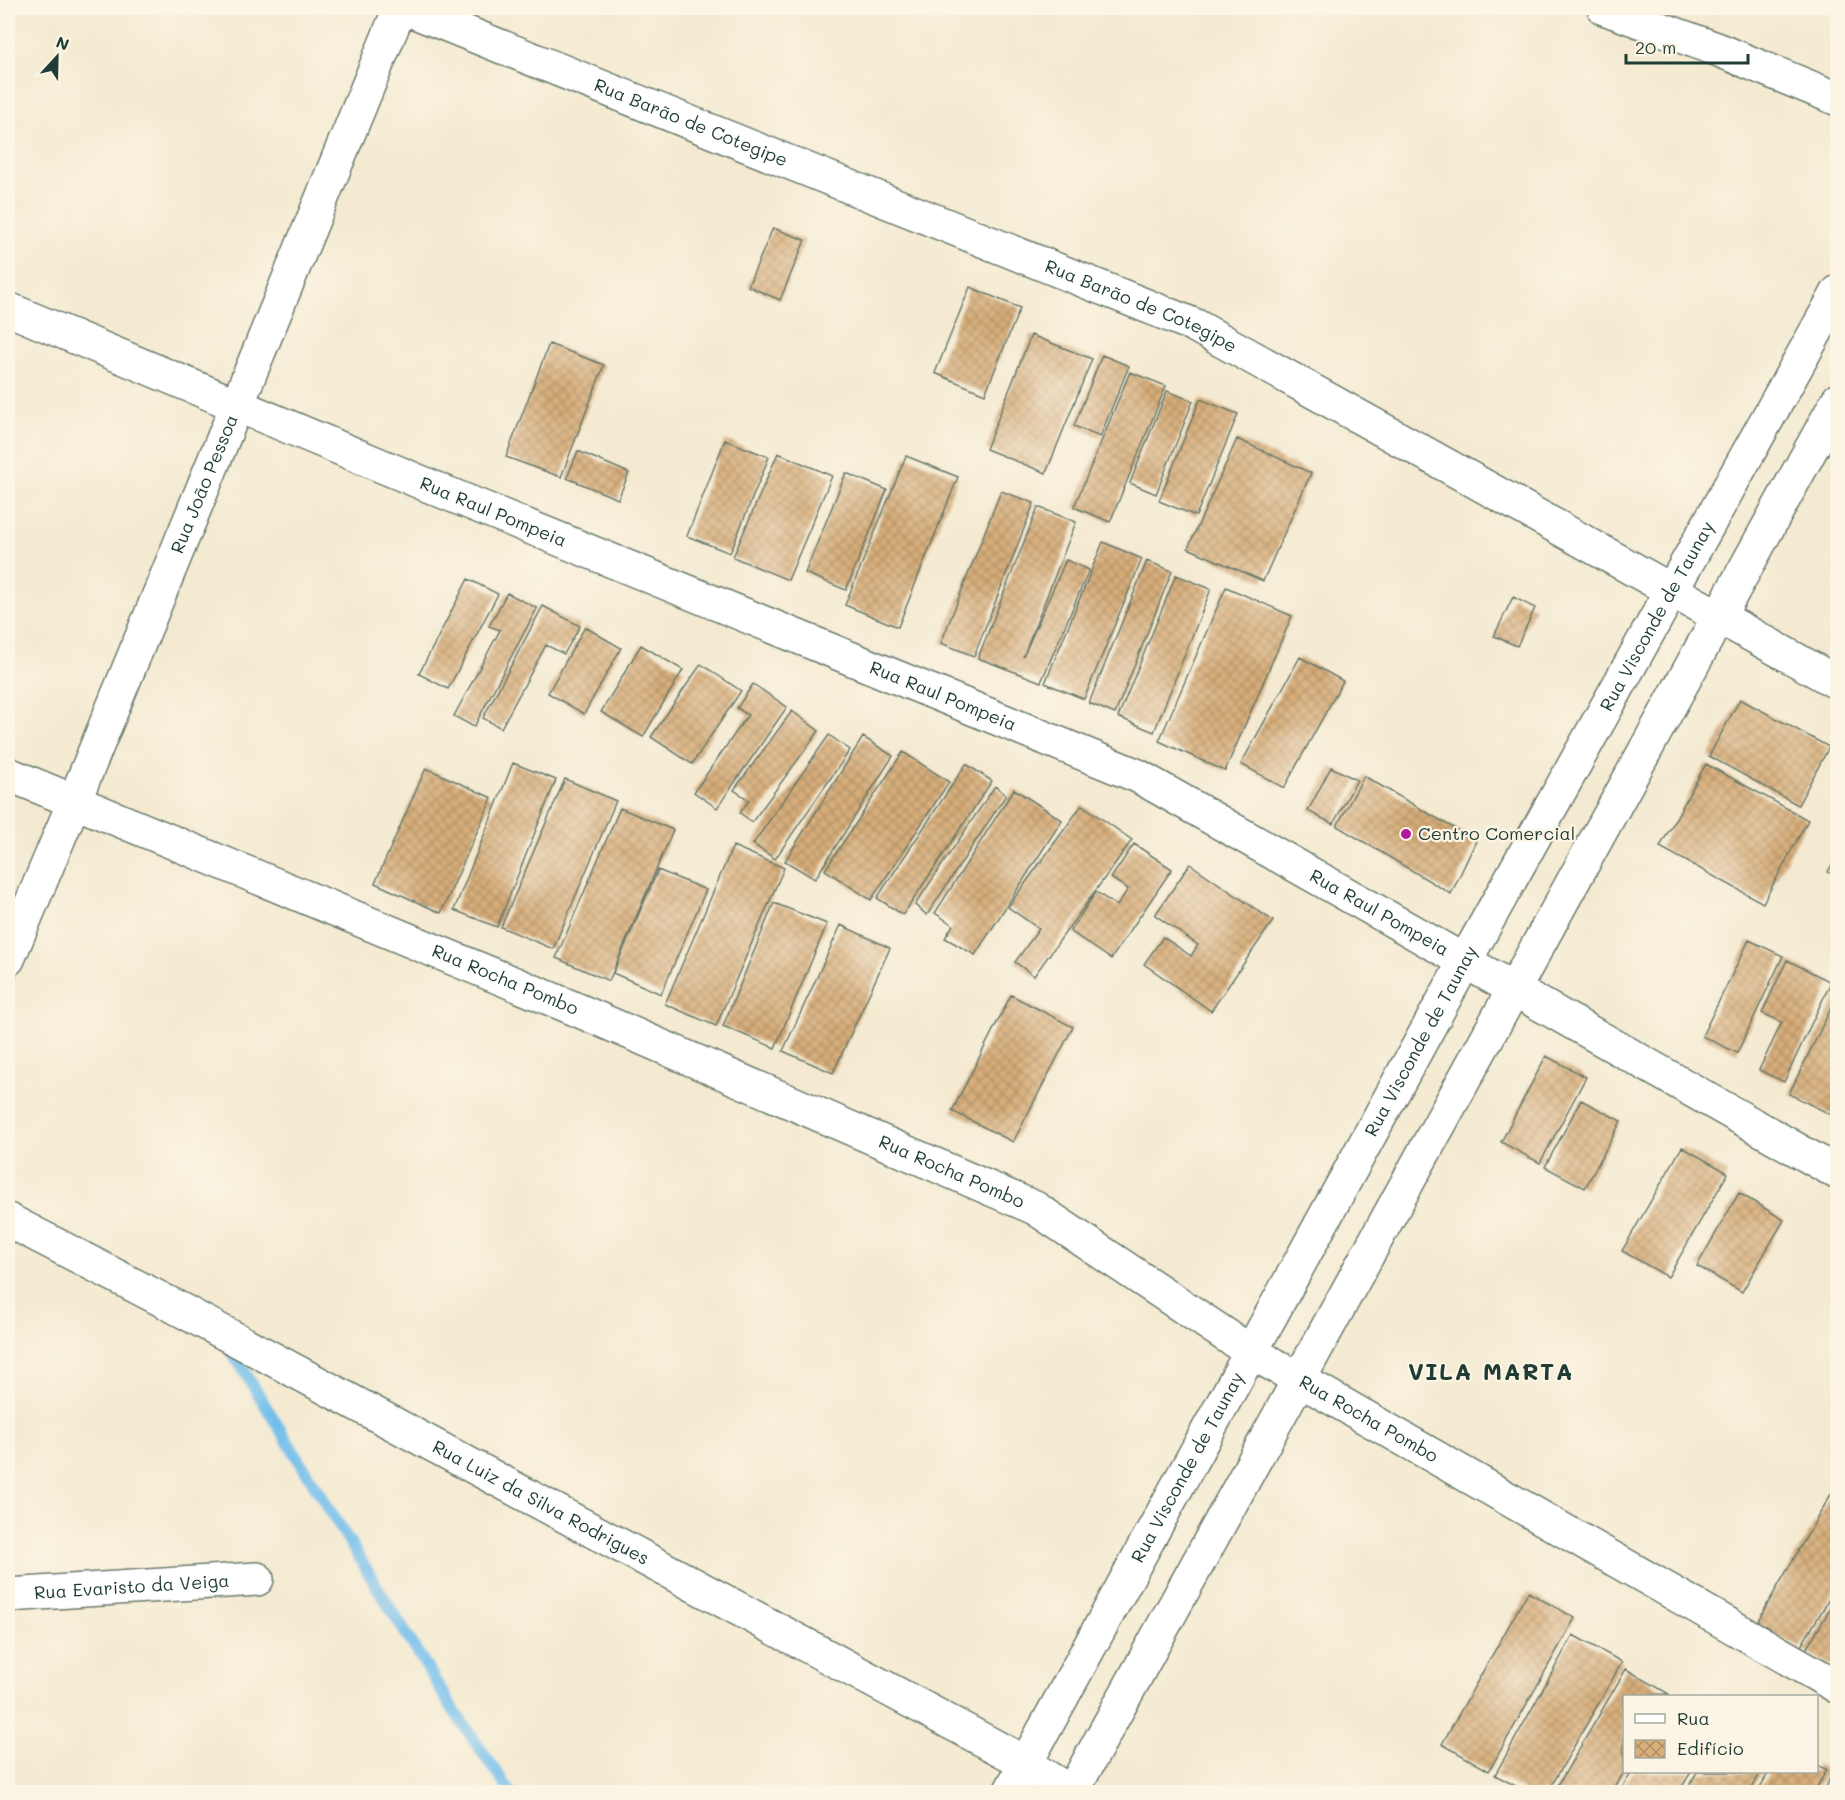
<svg xmlns="http://www.w3.org/2000/svg" width="1845" height="1800" font-family="Mali,sans-serif">
  <style>
    .lines { fill: none; stroke-linecap: round; stroke-linejoin: round }
    .stream { stroke: #71beeb; stroke-width: 12 }
    .building { fill: url(#building-cross-hatch) }
    .street-casing { stroke: #6a7a6b; stroke-width: 36 }
    .secondary-casing { stroke: #6a7a6b; stroke-width: 36 }
    .street { stroke: #fff; stroke-width: 33 }
    .secondary { stroke: #fff; stroke-width: 33 }
    .poi-dot { fill: #b5179e; stroke: #fcf5e5; stroke-width: 2 }
    .labels { text-anchor: middle; stroke-width: 4.5; stroke-linejoin: round; paint-order: stroke }
    .street-label { font-size: 18px; fill: #1f3d34; stroke: #fcf5e5 }
    .poi-label { font-size: 18px; fill: #1f3d34; stroke: #fcf5e5; text-anchor: start }
    .district-label { font-size: 24px; font-weight: bold; letter-spacing: 1.5px; fill: #1f3d34; stroke: #fcf5e5 }
  </style>
  <defs>
    <pattern id="building-cross-hatch" width="8" height="8" patternUnits="userSpaceOnUse" patternTransform="scale(1.5)"><rect width="8" height="8" fill="#d8ae7a"/><path d="M0 0l8 8M0 8l8-8" fill="none" stroke="#af8f65"/></pattern>
  </defs>
  <rect width="100%" height="100%" fill="#fcf5e5"/>
  <filter id="ink" filterUnits="userSpaceOnUse"><feTurbulence type="fractalNoise" baseFrequency=".0167" numOctaves="2"/><feDisplacementMap in="SourceGraphic" scale="12" xChannelSelector="R" yChannelSelector="G"/><feConvolveMatrix kernelMatrix="1 2 1 2 8 2 1 2 1" color-interpolation-filters="sRGB"/></filter>
  <filter id="wash" filterUnits="userSpaceOnUse"><feTurbulence type="fractalNoise" baseFrequency=".008" numOctaves="4" result="noise"/><feDisplacementMap in="SourceGraphic" scale="24" xChannelSelector="R" yChannelSelector="G"/><feGaussianBlur stdDeviation="1.35" result="paint"/><feColorMatrix in="noise" values="0 0 0 0 0 0 0 0 0 0 0 0 0 0 0 0 0 1.4 0 .05"/><feComposite in="paint" operator="in"/></filter>
  <g filter="url(#wash)">
    <rect width="100%" height="100%" fill="#f4ead1"/>
    <g class="lines">
      <path class="stream" d="M228 1345 450 1705 510 1792"/>
    </g>
    <g id="blocks">
      <path class="building" d="M773 228 805 240 780 300 748 286Z
        M970 287 1020 308 985 394 935 373Z
        M1031 335 1092 359 1046 473 986 449Z
        M549 344 604 365 561 477 506 457Z
        M1102 355 1129 366 1100 437 1074 426Z
        M1130 372 1166 386 1110 522 1074 507Z
        M1167 391 1193 401 1156 494 1130 483Z
        M1200 399 1238 414 1196 516 1159 501Z
        M1237 439 1311 473 1263 581 1188 548Z
        M725 440 769 457 730 553 687 536Z
        M578 451 629 473 618 499 567 478Z
        M778 453 832 476 788 580 733 557Z
        M906 456 958 477 898 627 845 605Z
        M846 473 887 490 846 590 805 573Z
        M1001 491 1034 503 974 656 941 643Z
        M1038 507 1076 522 1023 657 1066 560 1089 570 1041 682 978 658Z
        M1103 542 1142 559 1084 699 1045 683Z
        M1147 561 1172 571 1115 714 1089 703Z
        M1176 575 1211 589 1154 732 1118 717Z
        M468 579 498 594 448 689 419 674Z
        M1226 587 1292 616 1225 771 1159 741Z
        M507 593 537 608 474 727 454 716 500 630 489 626Z
        M1513 597 1535 608 1517 646 1494 636Z
        M543 606 580 626 564 654 546 645 501 728 483 718Z
        M585 627 621 648 584 714 548 693Z
        M641 645 683 670 643 737 601 712Z
        M1300 657 1343 681 1284 788 1241 764Z
        M701 664 741 691 692 764 651 737Z
        M753 684 787 707 717 808 694 792 748 715 737 708Z
        M1740 699 1829 747 1798 805 1709 756Z
        M792 711 819 731 752 822 740 813 749 800 734 790Z
        M829 735 850 750 775 859 753 844Z
        M863 737 893 756 815 879 785 861Z
        M903 752 949 782 871 900 825 870Z
        M513 763 556 780 497 927 454 910Z
        M966 764 992 781 903 915 877 898Z
        M1706 764 1808 820 1763 903 1660 847Z
        M1331 767 1357 780 1333 824 1308 811Z
        M426 768 492 798 441 913 375 883Z
        M1364 776 1476 841 1451 894 1337 826Z
        M565 779 616 801 553 949 501 927Z
        M995 786 1006 795 927 915 915 905Z
        M1014 789 1062 820 975 955 945 938 953 925 935 913Z
        M1082 805 1132 840 1034 976 1015 962 1039 929 1008 907Z
        M620 808 673 830 609 981 556 958Z
        M1134 844 1172 869 1111 959 1070 931 1096 892 1117 906 1128 889 1111 878Z
        M733 846 784 868 716 1026 665 1004Z
        M1838 854V877L1828 872Z
        M1190 864 1273 921 1211 1011 1144 964 1163 937 1191 956 1198 945 1155 915Z
        M658 870 706 890 661 994 613 973Z
        M774 903 827 924 775 1048 723 1026Z
        M841 925 890 948 833 1073 783 1051Z
        M1749 940 1783 956 1737 1053 1702 1036Z
        M1787 960 1831 982 1784 1082 1759 1070 1782 1022 1762 1013Z
        M1838 994V1118L1789 1094Z
        M1011 995 1073 1027 1013 1142 952 1111Z
        M1546 1056 1586 1077 1540 1163 1501 1142Z
        M1581 1100 1621 1121 1585 1188 1545 1167Z
        M1682 1147 1728 1173 1668 1277 1622 1251Z
        M1739 1193 1784 1220 1742 1292 1697 1266Z
        M1834 1489 1838 1491V1584L1800 1648 1756 1624Z
        M1528 1592 1575 1618 1489 1771 1442 1744Z
        M1838 1596V1670L1805 1651Z
        M1573 1635 1622 1662 1548 1792H1527L1495 1775Z
        M1626 1669 1669 1694 1624 1696V1772L1612 1792H1554Z
        M1816 1764 1827 1770 1814 1792H1757L1769 1772H1816Z
        M1835 1769 1838 1771V1792H1822Z
        M1632 1772H1691L1679 1792H1619Z
        M1697 1772H1761L1750 1792H1686Z"/>
    </g>
  </g>
  <g filter="url(#ink)">
    <use href="#blocks" fill-opacity="0" stroke="#6a7a6b" stroke-width="1.5"/>
    <g class="lines">
      <g class="street-casing">
        <g id="street">
          <path id="s1" d="M405 8 1194 325 1838 683"/>
          <path d="M1604 8 1719 50 1838 99"/>
          <path id="s2" d="M8 309 444 492 1138 776 1838 1173"/>
          <path id="s3" d="M8 774 573 1008 1035 1208 1251 1352 1838 1687"/>
          <path id="s4" d="M8 1220 172 1305 1011 1755 1071 1792"/>
          <path id="s5" d="M8 1595 257 1579"/>
          <path id="s6" d="M1010 1792 1465 961 1838 292"/>
          <path d="M1072 1792 1838 400"/>
        </g>
      </g>
      <g class="secondary-casing">
        <g id="secondary">
          <path id="s7" d="M8 959 74 802 400 8"/>
        </g>
      </g>
      <use href="#street" class="street"/>
      <use href="#secondary" class="secondary"/>
    </g>
  </g>
  <circle class="poi-dot" cx="1406" cy="834" r="6"/>
  <g class="labels">
    <g class="street-label">
      <text dy="6" stroke="none"><textPath href="#s1" startOffset="308">Rua Barão de Cotegipe</textPath></text>
      <text dy="6" stroke="none"><textPath href="#s1" startOffset="794">Rua Barão de Cotegipe</textPath></text>
      <text dy="6" stroke="none"><textPath href="#s7" startOffset="514">Rua João Pessoa</textPath></text>
      <text dy="6" stroke="none"><textPath href="#s2" startOffset="526">Rua Raul Pompeia</textPath></text>
      <text dy="6" stroke="none"><textPath href="#s6" startOffset="1342">Rua Visconde de Taunay</textPath></text>
      <text dy="6" stroke="none"><textPath href="#s2" startOffset="1012">Rua Raul Pompeia</textPath></text>
      <text dy="6" stroke="none"><textPath href="#s2" startOffset="1500">Rua Raul Pompeia</textPath></text>
      <text dy="6" stroke="none"><textPath href="#s3" startOffset="538">Rua Rocha Pombo</textPath></text>
      <text dy="6" stroke="none"><textPath href="#s6" startOffset="856">Rua Visconde de Taunay</textPath></text>
      <text dy="6" stroke="none"><textPath href="#s3" startOffset="1024">Rua Rocha Pombo</textPath></text>
      <text dy="6" stroke="none"><textPath href="#s3" startOffset="1510">Rua Rocha Pombo</textPath></text>
      <text dy="6" stroke="none"><textPath href="#s6" startOffset="370">Rua Visconde de Taunay</textPath></text>
      <text dy="6" stroke="none"><textPath href="#s4" startOffset="603">Rua Luiz da Silva Rodrigues</textPath></text>
      <text dy="6" stroke="none"><textPath href="#s5" startOffset="124">Rua Evaristo da Veiga</textPath></text>
    </g>
    <g class="poi-label">
      <text x="1418" y="840">Centro Comercial</text>
    </g>
    <g class="district-label">
      <text x="1491" y="1380">VILA MARTA</text>
    </g>
  </g>
  <rect width="1845" height="1800" fill="none" stroke="#fcf5e5" stroke-width="30"/>
  <rect x="1623" y="1695" width="195" height="78" fill="#fcf5e5" stroke="#a4ab9e" stroke-width="1.5"/>
  <rect x="1635" y="1714" width="30" height="9" fill="#ffffff" stroke="#a4ab9e" stroke-width="1.5"/>
  <text x="1677" y="1725" font-size="18" fill="#1f3d34">Rua</text>
  <rect x="1635" y="1740" width="30" height="18" fill="url(#building-cross-hatch)" stroke="#a4ab9e" stroke-width="1.5"/>
  <text x="1677" y="1755" font-size="18" fill="#1f3d34">Edifício</text>
  <g transform="translate(57 57) rotate(22)" stroke="#fcf5e5" stroke-width="4.5" paint-order="stroke">
  <path d="M0-4.5L10 22L0 15L-10 22Z" fill="#1f3d34"/>
  <text y="-9" font-size="16" font-weight="bold" text-anchor="middle" fill="#1f3d34">N</text>
  </g>
  <path d="M1626 54v9h122v-9" fill="none" stroke="#1f3d34" stroke-width="3"/>
  <text x="1635" y="54" font-size="18" fill="#1f3d34" stroke="#fcf5e5" stroke-width="4.5" paint-order="stroke">20 m</text>
</svg>
